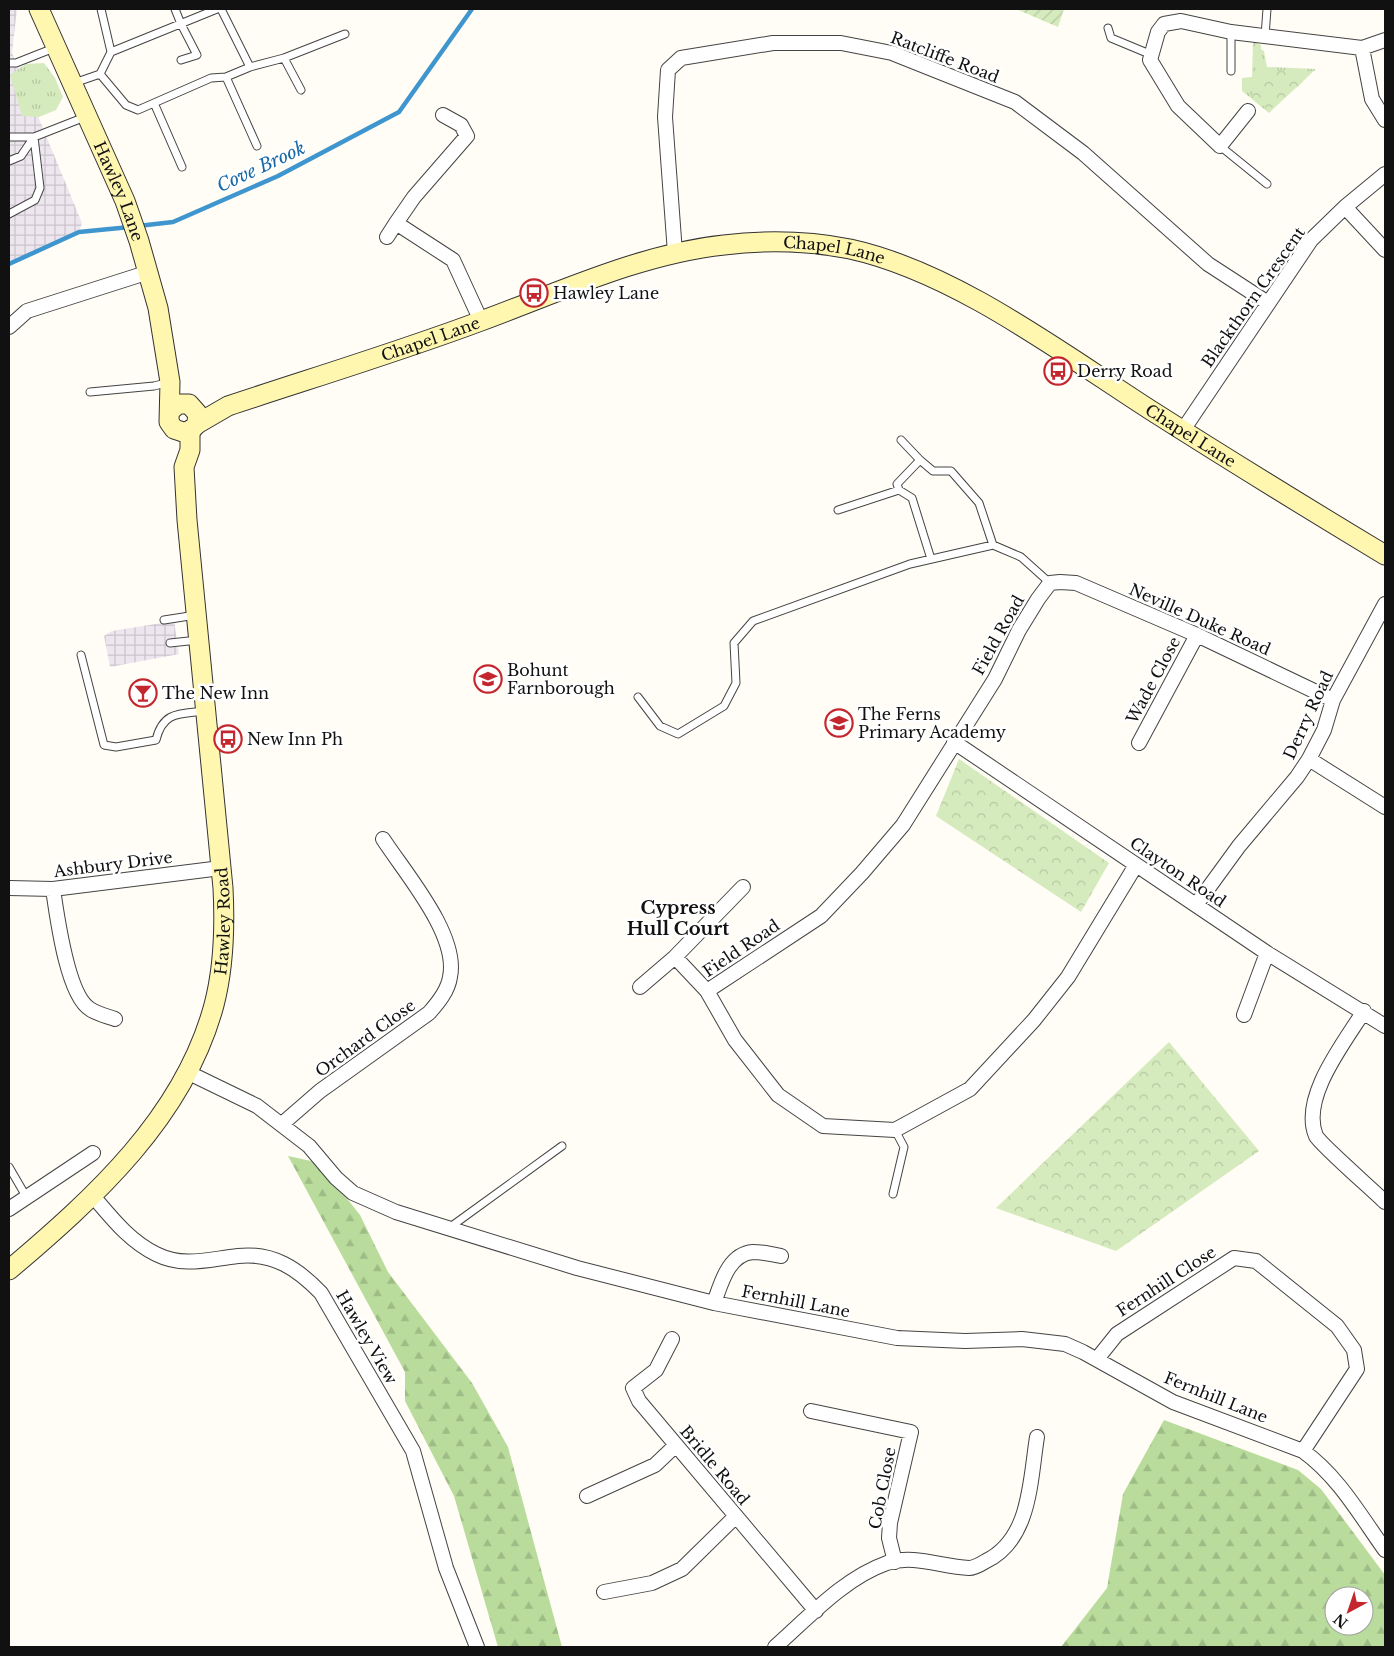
<svg xmlns="http://www.w3.org/2000/svg" width="1394" height="1656" font-family="'Libre Baskerville',serif">
  <style>
    .industrial { fill: url(#industrial-grid) }
    .grass { fill: url(#grass-tufts) }
    .forest { fill: url(#forest-firs); fill-rule: evenodd }
    .park { fill: url(#park-crowns) }
    .garden { fill: url(#garden-furrows) }
    .lines { fill: none; stroke-linecap: round; stroke-linejoin: round }
    .stream { stroke: #3f96cf; stroke-width: 4.5 }
    .lane-casing { stroke: #444; stroke-width: 9 }
    .street-casing { stroke: #444; stroke-width: 16 }
    .secondary-casing { stroke: #333; stroke-width: 21 }
    .lane { stroke: #fff; stroke-width: 7 }
    .street { stroke: #fff; stroke-width: 14 }
    .secondary { stroke: #fff6b0; stroke-width: 19 }
    .labels { text-anchor: middle; stroke-width: 5; stroke-linejoin: round; paint-order: stroke }
    .street-label { font-size: 16px; fill: #111; stroke: #fff }
    .poi-label { font-size: 16px; fill: #111; stroke: #fff; text-anchor: start }
    .water-label { font-size: 18px; font-style: italic; fill: #1768a6; stroke: #fff }
    .neighbourhood-label { font-size: 18px; font-weight: bold; fill: #111; stroke: #fff }
  </style>
  <defs>
    <pattern id="industrial-grid" width="8" height="8" patternUnits="userSpaceOnUse" patternTransform="scale(1.25)"><rect width="8" height="8" fill="#eee6ef"/><path d="M0 4h8M4 0v8" fill="none" stroke="#cbc4cc"/></pattern>
    <pattern id="grass-tufts" width="24" height="20" patternUnits="userSpaceOnUse" patternTransform="scale(1.25)"><rect width="24" height="20" fill="#d5ebbd"/><path d="M3 7l-1-3M5 7V3M7 7l1-3M15 17l-1-3M17 17v-4M19 17l1-3" fill="none" stroke="#b6c8a1"/></pattern>
    <pattern id="forest-firs" width="22" height="20" patternUnits="userSpaceOnUse" patternTransform="scale(1.25)"><rect width="22" height="20" fill="#b9dc9c"/><path d="M5 1l3.5 6h-7zM16 11l3.5 6h-7z" fill="#9ebc85"/></pattern>
    <pattern id="park-crowns" width="20" height="18" patternUnits="userSpaceOnUse" patternTransform="scale(1.25)"><rect width="20" height="18" fill="#d5ebbd"/><path d="M2 6a3 3 0 1 1 6 0M12 15a3 3 0 1 1 6 0" fill="none" stroke="#b6c8a1"/></pattern>
    <pattern id="garden-furrows" width="10" height="10" patternUnits="userSpaceOnUse" patternTransform="scale(1.25)"><rect width="10" height="10" fill="#d5ebbd"/><path d="M-1 1l2-2M0 10L10 0M9 11l2-2" fill="none" stroke="#b6c8a1"/></pattern>
  </defs>
  <rect width="100%" height="100%" fill="#fffdf5"/>
  <path class="industrial" d="M9 9H17L12 53 82 223 79 232 9 264Z
    M174 621 179 654 110 667 104 636 112 631Z"/>
  <path class="grass" d="M1253 41 1261 45V49L1264 51 1267 67 1316 69 1269 113 1242 91V78L1252 77Z
    M44 63 55 78 63 97 56 110 39 117 22 116 10 75 26 64Z"/>
  <path class="forest" d="M288 1156 311 1161 337 1186 360 1215 388 1272 472 1383 508 1447 562 1647H498L454 1496 405 1401V1372Z
    M1164 1420 1298 1470 1321 1489 1385 1575V1647H1061L1107 1588 1123 1494ZM1334 1596H1364V1626H1334Z"/>
  <path class="park" d="M1301 70 1303 82 1269 110 1250 97 1268 71Z
    M959 759 1109 863 1081 912 936 816Z
    M1169 1042 1259 1151 1116 1251 996 1208Z"/>
  <path class="garden" d="M1016 9H1064L1058 27Z"/>
  <g class="lines">
    <path class="stream" d="M138 226 173 222 278 176 399 112 472 9
      M9 264 79 232 130 227"/>
    <g class="lane-casing">
      <path id="lane" d="M101 9 111 52
        M175 9 181 24 197 55 181 60
        M1108 28 1111 38 1152 55
        M1265 36 1267 9
        M284 58 301 90
        M9 63H16L54 48
        M250 67 284 58 345 34
        M1231 71V32
        M100 74 126 105 138 110 211 78 226 77 250 67 221 9
        M226 77 257 146
        M74 83 100 74 111 52 217 9
        M154 103 182 167
        M9 137H34
        M1220 146 1267 184
        M9 161 21 156 34 137 85 117
        M9 214 35 200 40 188 34 137
        M90 392 154 386 170 382
        M901 440 920 460
        M899 490 897 484 920 460 933 471H951L979 503 993 545
        M838 510 899 490 912 498 931 559
        M164 620 196 615
        M170 643 198 640
        M81 655 104 745 116 747 156 740C163 711 180 714 205 711
        M638 697 660 726 678 734 724 706 736 683 734 643 753 621 910 564 993 545 1021 557 1050 583
        M9 1167 27 1198
        M893 1194 904 1147 895 1130
        M449 1228 562 1146"/>
    </g>
    <g class="street-casing">
      <path id="street" d="M1362 48 1372 99 1385 120
        M1248 111 1220 146 1178 106 1150 60 1158 32 1164 24 1181 21 1231 32 1362 48 1385 40
        M443 115 461 125 467 136 414 197 396 223 453 260 481 321
        M1345 207 1385 250
        M387 237 396 223
        M675 253 665 117 668 70 681 58 773 43H841L892 53 1015 102 1083 153 1208 264 1268 303
        M9 327 27 311 149 272
        M1183 430 1311 240 1345 207 1385 174
        M954 742 1267 953 1385 1026
        M1139 743 1197 635
        M1309 759 1385 807
        M1136 865 1068 977 1034 1020 970 1089 895 1130 823 1126 778 1095 735 1040 707 991 821 916 862 873 903 825 995 679 1019 630 1038 599 1050 583 1060 582 1076 583 1197 635 1333 700
        M9 888 53 889 221 868
        M53 889C57 916 67 995 90 1009 97 1014 107 1016 115 1019
        M1196 905 1239 846 1297 777 1309 759 1324 730 1333 700 1385 604
        M675 957 707 991
        M640 987 675 957 743 887
        M1364 1011C1344 1043 1300 1098 1316 1136 1321 1145 1374 1191 1385 1202
        M1244 1015 1267 953
        M187 1072 257 1106 309 1146 336 1178 353 1193 396 1212 577 1268 714 1303 897 1338 965 1341 1022 1339 1065 1344 1083 1352 1173 1402 1303 1451C1338 1476 1360 1515 1385 1550
        M282 1124 320 1091 429 1013C438 1003 448 991 450 977 459 935 405 873 383 839
        M92 1195C111 1217 129 1241 156 1254 184 1268 209 1259 238 1256 273 1252 298 1269 321 1293L413 1451 446 1568 477 1647
        M9 1209 93 1153
        M714 1303C721 1284 728 1254 753 1252 762 1252 772 1254 781 1256
        M672 1339 656 1370 633 1388 639 1401 816 1611
        M1097 1359 1117 1334 1234 1258 1256 1261 1337 1326 1354 1350 1357 1369 1303 1451
        M811 1411 911 1432 890 1523 889 1538 895 1562
        M587 1496 655 1465 675 1446
        M604 1592 652 1583 682 1569 735 1517
        M775 1647C808 1618 844 1578 887 1563 915 1554 941 1567 969 1568 975 1568 981 1564 986 1561 1031 1539 1030 1480 1037 1437"/>
    </g>
    <g class="secondary-casing">
      <g id="secondary">
        <path id="s1" d="M39 9 125 201 139 241 158 308 170 382 169 422 174 429 183 432C194 431 199 424 197 413L189 404H178L170 411"/>
        <path id="s2" d="M197 424 228 406C312 378 398 352 481 321 560 292 640 254 724 245 765 240 809 241 850 249 955 272 1063 354 1152 411 1229 460 1307 508 1385 555"/>
        <path id="s3" d="M9 1270C94 1198 184 1117 214 1005 224 967 225 927 223 888L187 520 184 467 190 450V430"/>
      </g>
    </g>
    <use href="#lane" class="lane"/>
    <use href="#street" class="street"/>
    <use href="#secondary" class="secondary"/>
  </g>
  <defs>
    <g id="bus-ring" transform="scale(1.4375)"><circle r="9.5" fill="#fff" stroke="#c4262e" stroke-width="1.5"/><path d="M-5-6H5V4H4V6H2V4H-2V6H-4V4H-5ZM-3.5-4V0h7V-4ZM-3.5 1.2v1.5H-2V1.2ZM2 1.2v1.5H3.5V1.2Z" fill="#c4262e"/></g>
    <g id="school-ring" transform="scale(1.4375)"><circle r="9.5" fill="#fff" stroke="#c4262e" stroke-width="1.5"/><path d="M0-5L7-2L0 1L-7-2ZM-4 1L0 2.5L4 1V4Q0 6-4 4Z" fill="#c4262e"/></g>
    <g id="bar-ring" transform="scale(1.4375)"><circle r="9.5" fill="#fff" stroke="#c4262e" stroke-width="1.5"/><path d="M-6-5H6L.8 .8V4.5H3.5V6h-7V4.5H-.8V.8Z" fill="#c4262e"/></g>
  </defs>
  <g fill-rule="evenodd">
    <use href="#bus-ring" x="534" y="293"/>
    <use href="#bus-ring" x="1058" y="371"/>
    <use href="#school-ring" x="488" y="679"/>
    <use href="#bar-ring" x="143" y="693"/>
    <use href="#school-ring" x="839" y="723"/>
    <use href="#bus-ring" x="228" y="739"/>
  </g>
  <g class="labels">
    <g class="street-label">
      <text transform="translate(945 57) rotate(21)" y="6">Ratcliffe Road</text>
      <text dy="6" stroke="none"><textPath href="#s1" startOffset="199">Hawley Lane</textPath></text>
      <text dy="6" stroke="none"><textPath href="#s2" startOffset="669">Chapel Lane</textPath></text>
      <text transform="translate(1253 297) rotate(-55)" y="6">Blackthorn Crescent</text>
      <text dy="6" stroke="none"><textPath href="#s2" startOffset="249">Chapel Lane</textPath></text>
      <text dy="6" stroke="none"><textPath href="#s2" startOffset="1075">Chapel Lane</textPath></text>
      <text transform="translate(1200 619) rotate(24)" y="6">Neville Duke Road</text>
      <text transform="translate(998 635) rotate(-61)" y="6">Field Road</text>
      <text transform="translate(1153 680) rotate(-62)" y="6">Wade Close</text>
      <text transform="translate(1308 715) rotate(-65)" y="6">Derry Road</text>
      <text transform="translate(113 864) rotate(-7)" y="6">Ashbury Drive</text>
      <text transform="translate(1178 872) rotate(34)" y="6">Clayton Road</text>
      <text dy="6" stroke="none"><textPath href="#s3" startOffset="425">Hawley Road</textPath></text>
      <text transform="translate(741 948) rotate(-34)" y="6">Field Road</text>
      <text transform="translate(365 1038) rotate(-36)" y="6">Orchard Close</text>
      <text transform="translate(1166 1281) rotate(-33)" y="6">Fernhill Close</text>
      <text transform="translate(796 1301) rotate(11)" y="6">Fernhill Lane</text>
      <text transform="translate(367 1337) rotate(60)" y="6">Hawley View</text>
      <text transform="translate(1216 1397) rotate(22)" y="6">Fernhill Lane</text>
      <text transform="translate(715 1465) rotate(50)" y="6">Bridle Road</text>
      <text transform="translate(882 1488) rotate(-79)" y="6">Cob Close</text>
    </g>
    <g class="poi-label">
      <text x="553" y="299">Hawley Lane</text>
      <text x="1077" y="377">Derry Road</text>
      <text x="507" y="676">Bohunt<tspan x="507" dy="18">Farnborough</tspan></text>
      <text x="162" y="699">The New Inn</text>
      <text x="858" y="720">The Ferns<tspan x="858" dy="18">Primary Academy</tspan></text>
      <text x="247" y="745">New Inn Ph</text>
    </g>
    <g class="water-label">
      <text transform="translate(261 167) rotate(-25)" y="6">Cove Brook</text>
    </g>
    <g class="neighbourhood-label">
      <text x="678" y="914">Cypress<tspan x="678" dy="21">Hull Court</tspan></text>
    </g>
  </g>
  <rect width="1394" height="1656" fill="none" stroke="#111111" stroke-width="20"/>
  <g transform="translate(1349 1611) rotate(220)"><circle r="24" fill="#ffffff" stroke="#a0a0a0"/>
  <path d="M0-4L9 19L0 12L-9 19Z" fill="#c4262e"/>
  <text y="-8" font-size="14" font-weight="bold" text-anchor="middle" fill="#111111">N</text>
  </g>
</svg>
